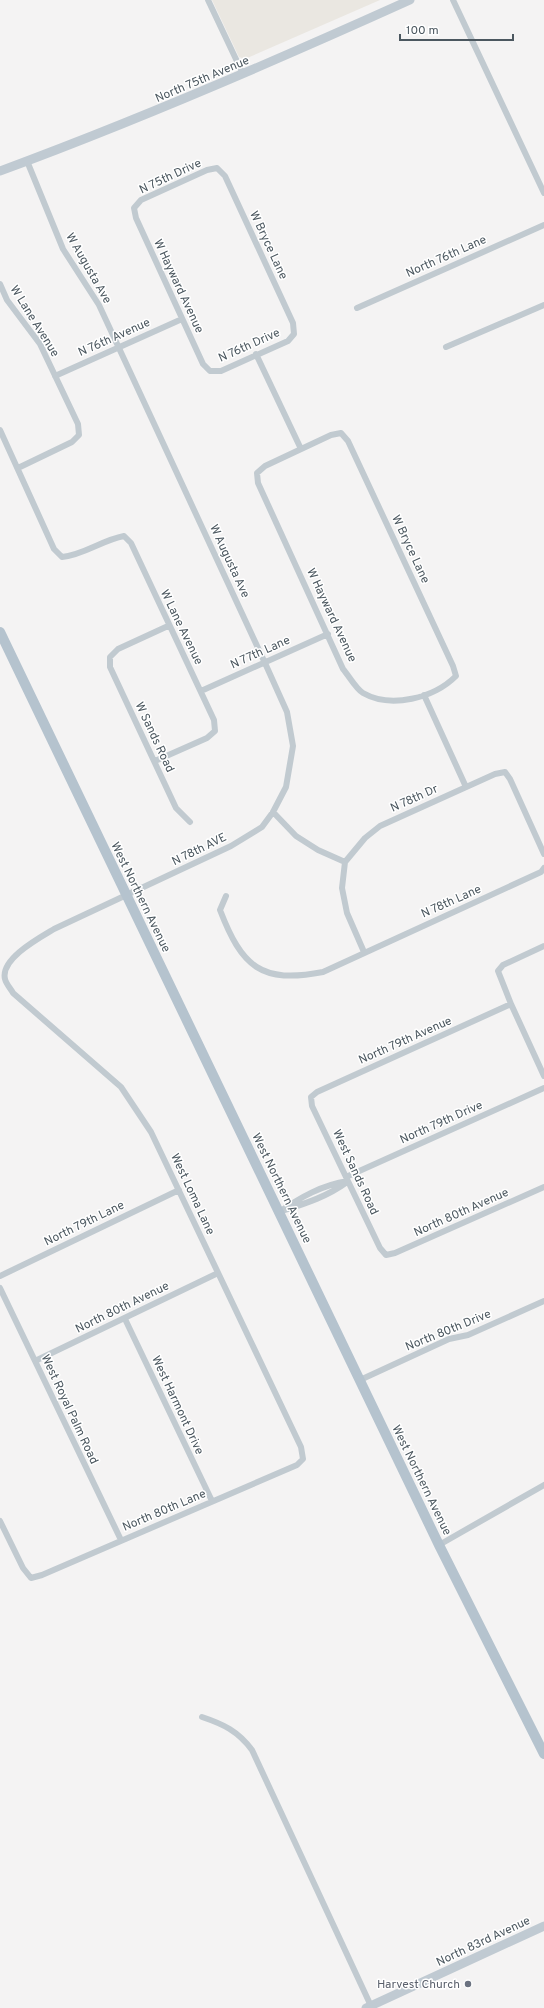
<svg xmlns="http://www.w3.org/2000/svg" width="544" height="2008" font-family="Overpass,sans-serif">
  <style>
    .commercial { fill: #eae7e1 }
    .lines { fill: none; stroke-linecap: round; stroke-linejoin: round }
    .street { stroke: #c1cad0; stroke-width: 6 }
    .secondary { stroke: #c0cad2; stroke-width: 9 }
    .primary { stroke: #b5c3ce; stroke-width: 10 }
    .worship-dot { fill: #6b7280; stroke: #fff; stroke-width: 1.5 }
    .labels { text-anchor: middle; stroke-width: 3; stroke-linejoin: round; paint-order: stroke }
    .street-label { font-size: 12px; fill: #4b575f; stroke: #fff }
    .worship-label { font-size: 12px; fill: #5b616d; stroke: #fff; text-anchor: end }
  </style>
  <rect width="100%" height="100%" fill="#f4f3f3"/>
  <path class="commercial" d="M212 0H380L245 59 239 57Z"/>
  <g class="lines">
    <path class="street" d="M208 0 243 74
      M453 0 544 193
      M217 168 225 176 293 323 294 334 288 341 221 371H210L203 364 136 218 134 208 141 200 207 170Z
      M0 284 7 300 40 344 78 424 79 435 72 442 18 468
      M357 308 544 225
      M446 347 544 305
      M256 354 301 449
      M55 376 182 319
      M0 430 54 549 62 557C84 555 102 540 124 536L131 543 214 720 215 731 207 738 155 761
      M341 433 348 441 453 666 456 676C434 698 391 709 363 693 356 689 349 676 343 669L258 483 257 473 265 466 331 435Z
      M168 626 118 649 110 657V667L176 808 190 822
      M201 691 328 634
      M424 695 466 787
      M273 812 296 836 318 850 345 862
      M345 862 365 838 380 826 495 774 505 772 510 779 544 854
      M345 862 342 888 347 913 364 952
      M226 896 220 910C242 967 261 984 323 972L541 872 544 868
      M544 946 503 965 498 971 511 1004 544 1076
      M511 1004 317 1092 311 1097 312 1106 380 1248 386 1255 395 1253 544 1187
      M346 1177 544 1088
      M285 1210C307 1203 328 1196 347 1182
      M279 1212C301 1197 322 1185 348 1181
      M0 1276 179 1190
      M0 1288 121 1540
      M125 1319 212 1501
      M35 1361 218 1273
      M360 1380 449 1339 468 1335 544 1301
      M0 1521 23 1568 31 1578 42 1575 297 1465 303 1459 301 1447 151 1132 121 1087 13 993C11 989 6 984 5 979 0 959 39 938 54 929L231 846 262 827 273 812 286 787 293 746 287 712 265 663 99 305 63 249 27 161
      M439 1545 544 1485
      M202 1717C223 1724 238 1731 252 1750L371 2006"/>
    <path class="secondary" d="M0 171C139 120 275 61 410 0
      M366 2008 544 1926"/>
    <path class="primary" d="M0 632 439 1545 544 1754"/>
  </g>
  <circle class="worship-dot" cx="468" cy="1984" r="4"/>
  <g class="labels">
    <g class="street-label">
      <text transform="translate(202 79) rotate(-23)" y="4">North 75th Avenue</text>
      <text transform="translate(170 176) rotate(-25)" y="4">N 75th Drive</text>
      <text transform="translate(269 245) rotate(65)" y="4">W Bryce Lane</text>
      <text transform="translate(446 256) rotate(-24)" y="4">North 76th Lane</text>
      <text transform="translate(89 268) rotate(60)" y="4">W Augusta Ave</text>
      <text transform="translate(179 286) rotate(65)" y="4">W Hayward Avenue</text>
      <text transform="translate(35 321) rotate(58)" y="4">W Lane Avenue</text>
      <text transform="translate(114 337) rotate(-24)" y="4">N 76th Avenue</text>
      <text transform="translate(249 345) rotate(-24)" y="4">N 76th Drive</text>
      <text transform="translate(411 549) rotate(65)" y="4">W Bryce Lane</text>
      <text transform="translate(230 561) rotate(65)" y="4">W Augusta Ave</text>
      <text transform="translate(332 615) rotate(65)" y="4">W Hayward Avenue</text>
      <text transform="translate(182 627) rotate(64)" y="4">W Lane Avenue</text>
      <text transform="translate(260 652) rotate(-24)" y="4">N 77th Lane</text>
      <text transform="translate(155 737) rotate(65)" y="4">W Sands Road</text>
      <text transform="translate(414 798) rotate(-24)" y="4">N 78th Dr</text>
      <text transform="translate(199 849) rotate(-26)" y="4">N 78th AVE</text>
      <text transform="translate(141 897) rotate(64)" y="4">West Northern Avenue</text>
      <text transform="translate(451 901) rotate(-24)" y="4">N 78th Lane</text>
      <text transform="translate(405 1040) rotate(-24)" y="4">North 79th Avenue</text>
      <text transform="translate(441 1122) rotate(-24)" y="4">North 79th Drive</text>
      <text transform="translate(356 1172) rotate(65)" y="4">West Sands Road</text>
      <text transform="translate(282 1188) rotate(64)" y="4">West Northern Avenue</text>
      <text transform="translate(193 1194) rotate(65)" y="4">West Loma Lane</text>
      <text transform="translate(461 1212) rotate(-24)" y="4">North 80th Avenue</text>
      <text transform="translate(84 1223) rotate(-26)" y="4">North 79th Lane</text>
      <text transform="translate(122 1307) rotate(-26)" y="4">North 80th Avenue</text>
      <text transform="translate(448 1330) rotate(-22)" y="4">North 80th Drive</text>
      <text transform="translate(178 1405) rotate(65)" y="4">West Harmont Drive</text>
      <text transform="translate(70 1409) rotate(65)" y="4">West Royal Palm Road</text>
      <text transform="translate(422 1480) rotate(64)" y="4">West Northern Avenue</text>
      <text transform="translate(164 1510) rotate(-23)" y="4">North 80th Lane</text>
      <text transform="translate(483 1941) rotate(-25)" y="4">North 83rd Avenue</text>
    </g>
    <g class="worship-label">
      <text x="460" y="1988">Harvest Church</text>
    </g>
  </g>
  <path d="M400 34v6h113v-6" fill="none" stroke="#4b575f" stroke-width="2"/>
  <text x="406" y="34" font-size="12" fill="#4b575f" stroke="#ffffff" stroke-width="3" paint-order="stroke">100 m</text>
</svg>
